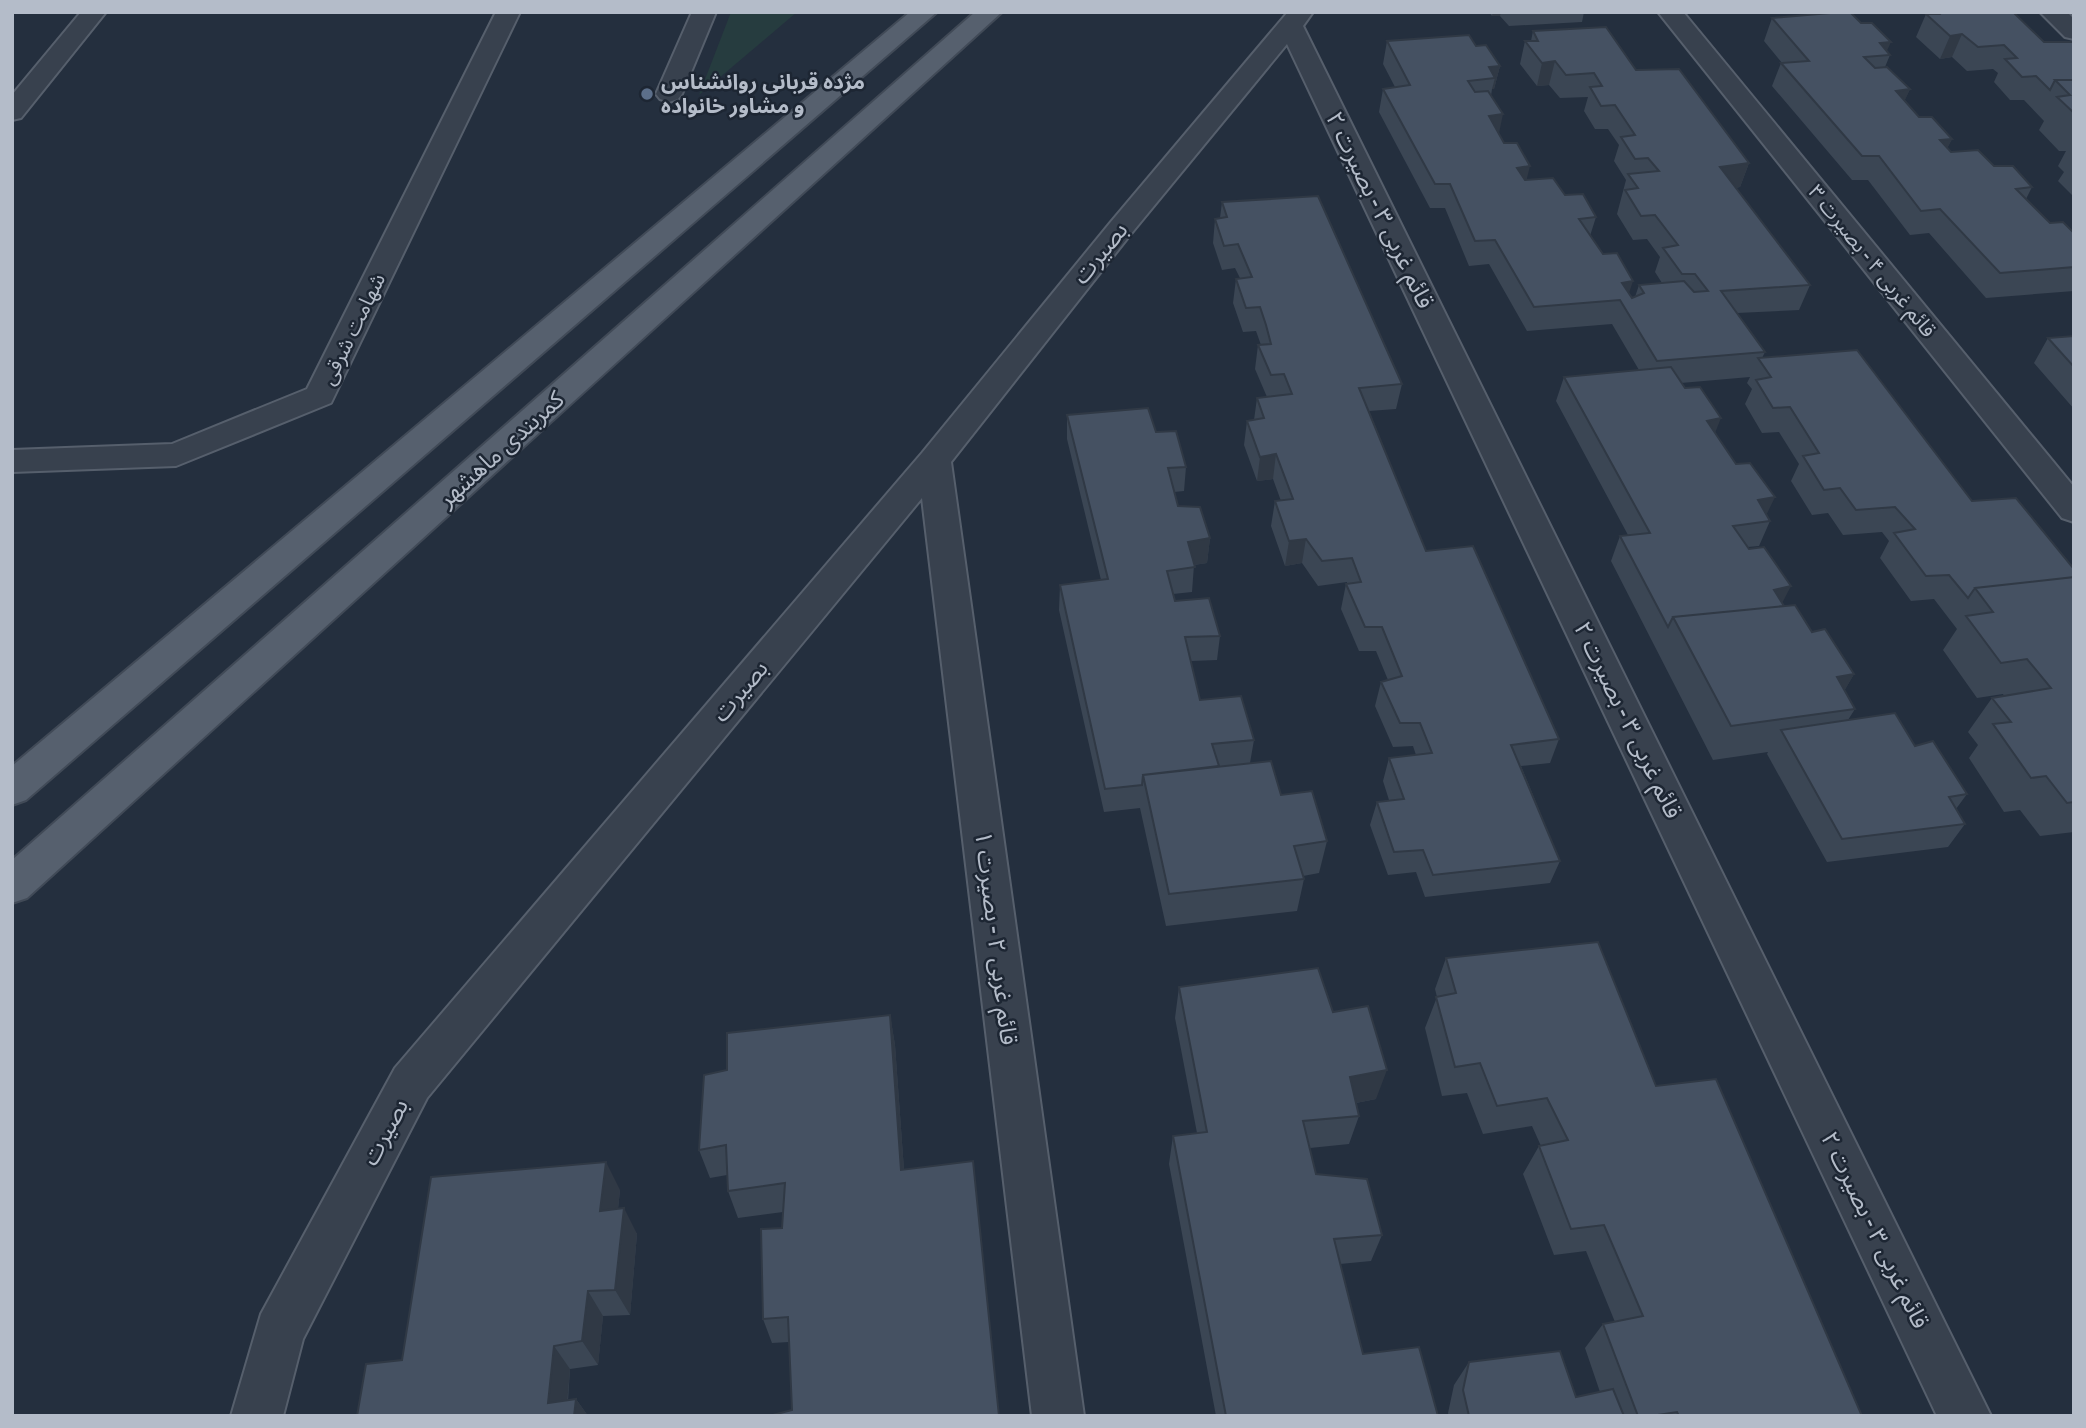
<svg xmlns="http://www.w3.org/2000/svg" width="2086" height="1428" font-family="'Archivo Narrow','Noto Sans Arabic',sans-serif">
  <style>
    .green { fill: #263c3f }
    .lines { fill: none; stroke-linecap: round; stroke-linejoin: round }
    .minor-casing { stroke: #565f6c; stroke-width: 4 }
    .major-casing { stroke: #414a57; stroke-width: 4 }
    .minor { fill: #38414e; fill-rule: evenodd }
    .major { fill: #56606e; fill-rule: evenodd }
    .wall { fill: #3b4654 }
    .shaded-wall { fill: #303945 }
    .building { fill: #455162; stroke: #303945; stroke-width: 2 }
    .service-dot { fill: #5c6f8a; stroke: #1d2633; stroke-width: 2.5 }
    .labels { text-anchor: middle; stroke-width: 5; stroke-linejoin: round; paint-order: stroke }
    .far-poi-label { font-size: 21px; font-weight: bold; fill: #b4bcc9; stroke: #1d2633; text-anchor: start }
    .far-street-label { font-size: 21px; fill: #b4bcc9; stroke: #1d2633 }
    .street-label { font-size: 24px; fill: #b4bcc9; stroke: #1d2633 }
  </style>
  <rect width="100%" height="100%" fill="#242f3e"/>
  <path class="green" d="M731 12H797L699 95Z"/>
  <g class="lines">
    <g class="minor-casing">
      <path id="minor" d="M81 12H106L21 118 12 120V95Z
        M496 12H520L331 403 176 466 12 472V450L172 444 307 389Z
        M692 12H716L682 94 678 99 669 102 660 99 656 94Z
        M1288 12H1313L1303 26 1991 1416H1937L1287 44 1130 235 951 462 1084 1416H1032L922 498 427 1098 303 1339 283 1416H231L261 1314 395 1068 922 453 1110 223Z
        M1658 12H1683L2074 487V522L2062 518Z
        M2040 12H2067L2074 19V39L2065 37Z"/>
    </g>
    <g class="major-casing">
      <path id="major" d="M910 12H937L26 800 12 805V766Z
        M975 12H1002L27 898 12 903V860Z"/>
    </g>
    <use href="#minor" class="minor"/>
    <use href="#major" class="major"/>
  </g>
  <path class="wall" d="M1489 12H1584L1582 22 1509 26 1500 16H1492Z
    M1928 12H2013L2044 42H2074V197L2058 181 2064 172 2058 166 2066 151H2059L2039 130 2044 121 2024 100H2010L1994 82 1998 73 1993 69 1967 71 1952 57 1940 59 1916 37 1926 14Z
    M1772 18 1887 51 1890 55 1885 67 1910 89 1904 101 1919 117 1952 139 1947 148 1951 152 1994 166 2032 187 2026 199 2050 223 2074 233V291L1986 298 1929 233 1910 235 1868 180H1852L1772 86 1781 63H1782L1764 41Z
    M1533 31 1636 70 1749 163 1740 187 1735 188 1810 285 1799 310 1737 313 1765 352 1762 358 2074 569V832L2040 836 2020 810 2004 812 1969 758 1978 745 1968 732 1992 698 2004 696 2003 694 1977 698 1943 650 1957 629 1934 599 1911 601 1880 558 1889 541 1882 532 1843 535 1828 513 1812 515 1791 481 1799 464 1779 432 1762 433 1745 404 1752 389 1747 383 1750 377 1681 383 1715 433 1770 521 1759 546 1748 547 1784 606 1812 632 1854 674 1844 691 1855 709 1848 720 1915 746 1967 794 1956 809 1965 824 1948 847 1827 862 1767 754 1768 752 1713 760 1611 561 1620 536 1628 535 1556 401 1564 377 1639 370 1612 324 1527 331 1489 264 1469 266 1445 208H1430L1379 112 1383 89 1395 87 1383 64 1387 41 1476 46 1500 66 1494 89H1492L1491 96 1499 134 1527 179 1565 195 1596 217 1590 236 1632 298 1635 297 1639 285 1662 283 1655 272 1660 257 1647 239 1633 240 1617 214 1626 180 1614 161 1619 145 1608 129H1595L1584 111 1588 97 1560 98 1549 85 1537 86 1520 64 1525 41H1531Z
    M1222 202 1402 384 1396 409 1369 411 1426 551 1559 739 1550 763 1521 766 1560 861 1550 883 1425 897 1416 872 1388 875 1370 825 1377 802 1389 800 1383 781 1389 758 1416 755 1413 746 1393 747 1375 706 1381 682 1388 680 1376 651H1359L1341 609 1346 584H1347V582L1318 586 1302 563 1285 566 1271 526 1275 501H1281L1273 479 1257 481 1244 445 1247 421 1254 420 1257 398 1267 397 1255 369 1258 345H1261L1256 331 1243 332 1233 303 1236 279 1240 278 1235 268 1222 270 1213 243 1215 219 1220 218Z
    M2074 336V409L2034 363 2048 338Z
    M1067 415 1156 432 1186 467 1184 491 1174 492 1178 506 1210 538 1207 563 1194 565 1192 592 1173 594 1175 601 1220 636 1217 660 1191 661 1200 700 1254 740 1250 763 1281 795 1327 841 1319 873 1303 876 1304 879 1297 911 1166 926 1140 808 1104 812 1059 610 1060 585 1101 580 1067 439Z
    M1446 958 1656 1086 1862 1416H1449L1448 1413 1454 1385 1469 1362 1576 1397 1600 1392 1585 1348 1603 1324 1615 1322 1586 1251 1554 1255 1523 1174 1539 1146H1541L1532 1126 1483 1134 1467 1093 1442 1096 1425 1028 1437 997 1435 989Z
    M1179 987 1333 1012 1376 1099 1356 1103 1359 1116 1349 1144 1310 1148 1316 1174 1382 1235 1371 1261 1340 1264 1363 1354 1438 1416H1216L1169 1164 1173 1136 1197 1133 1175 1018Z
    M890 1015 895 1045 904 1170 792 1410 789 1342 772 1343 763 1319 782 1228 783 1212 738 1218 728 1191 727 1175 710 1178 699 1150 727 1070Z
    M620 1190 618 1209 637 1234 630 1315 603 1316 598 1365 570 1369 568 1401 576 1399 588 1416H357L402 1360Z"/>
  <path class="shaded-wall" d="M1493 12H1501L1500 16H1492Z
    M1962 34 1952 57 1940 59 1950 36Z
    M1891 42 1885 55 1880 43Z
    M1555 61 1549 85 1537 86 1542 63Z
    M1500 66 1494 89H1492L1495 78 1489 67Z
    M1910 89 1899 113 1896 91Z
    M1503 114 1498 138 1489 116Z
    M1952 139 1940 163V140Z
    M1749 163 1740 187 1711 191 1720 167Z
    M1530 166 1524 190 1517 168Z
    M1633 281 1625 305 1622 283Z
    M1721 418 1711 443 1707 421Z
    M1276 454 1273 479 1257 481 1260 457Z
    M1775 497 1763 522 1758 500Z
    M1210 538 1207 563 1186 566 1188 542Z
    M1306 539 1302 563 1285 566 1289 541Z
    M1791 586 1778 611 1774 590Z
    M1854 674 1834 709 1837 677Z
    M890 1015 895 1045 906 1198 901 1170Z
    M1387 1070 1376 1099 1340 1106 1350 1077Z
    M606 1162 620 1190 615 1237 600 1211Z
    M624 1208 637 1234 630 1315 615 1290Z
    M588 1291 603 1316 598 1365 582 1341Z
    M554 1346 570 1369 566 1416 548 1403Z
    M576 1399 588 1416H574Z"/>
  <path class="building" d="M1842 12H1850L1861 23H1872L1891 42 1880 43 1890 55 1864 57 1875 68 1887 67 1910 89 1896 91 1919 117H1932L1952 139 1940 140 1951 152 1978 150 1994 166H2013L2032 187 2016 189 2050 223 2063 222 2074 233V267L2000 273 1940 209 1921 211 1879 156H1862L1781 63 1809 61 1772 18Z
    M1937 12H2013L2044 42H2074V80H2055L2050 90 2036 76 2022 77 2005 59 2017 58 2004 45 1978 47 1962 34 1950 36 1926 14H1939Z
    M1606 27 1636 70 1679 69 1749 163 1720 167 1810 285 1721 291 1765 352 1657 361 1620 300 1534 307 1495 240 1475 241 1450 184H1435L1383 89 1410 85 1387 41 1469 35 1476 46 1486 45 1500 66 1489 67 1495 78 1468 81 1475 92 1488 91 1503 114 1489 116 1504 143H1517L1530 166 1517 168 1525 180 1553 178 1565 195 1583 194 1596 217 1579 219 1603 254 1617 253 1633 281 1622 283 1632 298 1644 293 1639 285 1684 281 1694 292 1708 291 1695 274H1682L1663 248 1678 245 1655 215 1641 216 1625 190 1638 188 1628 174 1659 171 1648 158 1635 159 1621 137 1635 135 1615 105 1601 106 1590 87 1602 86 1594 73 1566 75 1555 61 1542 63 1525 41H1538L1533 31Z
    M2055 80H2074V113L2057 97 2070 95Z
    M1318 196 1402 384 1359 388 1426 551 1473 546 1559 739 1511 745 1560 861 1433 875 1423 850 1394 852 1377 802 1404 799 1389 758 1432 753 1420 723H1400L1381 682 1402 676 1382 627H1365L1346 584 1361 582 1352 558 1322 561 1306 539 1289 541 1275 501 1293 499 1276 454 1260 457 1247 421 1264 418 1257 398 1292 394 1284 374 1271 375 1258 345 1271 344 1266 325 1260 307 1246 308 1236 279 1252 277 1238 244 1224 246 1215 219 1227 217 1222 202Z
    M2074 336V367L2048 338Z
    M1857 350 1972 501 2016 498 2074 569V577L1975 588 1968 598 1949 575 1926 576 1894 533 1915 529 1895 507 1856 510 1840 488 1824 490 1803 456 1819 453 1790 407 1773 408 1756 380 1771 377 1758 358Z
    M1671 367 1685 388 1700 387 1721 418 1707 421 1736 464 1750 463 1775 497 1758 500 1770 521 1733 526 1749 549 1764 547 1791 586 1774 590 1784 606 1673 617 1668 627 1620 536 1650 533 1564 377Z
    M1148 408 1156 432 1176 431 1186 467 1168 468 1178 506 1200 507 1210 538 1188 542 1195 567 1167 571 1175 601 1209 598 1220 636 1185 637 1200 700 1241 696 1254 740 1212 744 1219 766 1143 775 1142 785 1105 789 1060 585 1108 579 1067 415Z
    M2074 577V802L2067 803 2046 776 2031 778 1993 724 2011 722 1992 698 2051 688 2027 659 2001 663 1966 616 1993 612 1975 588Z
    M1795 605 1812 632 1825 629 1854 674 1837 677 1855 709 1731 726 1673 617Z
    M1895 713 1915 746 1933 741 1967 794 1949 797 1965 824 1842 839 1781 730Z
    M1271 761 1281 795 1312 791 1327 841 1294 846 1304 879 1169 894 1143 775Z
    M1598 942 1656 1086 1716 1079 1862 1416H1679L1677 1412 1651 1416H1638L1603 1324 1643 1316 1604 1225 1571 1229 1539 1146 1568 1140 1547 1098 1497 1106 1480 1063 1455 1067 1436 997 1456 993 1446 958Z
    M1318 968 1333 1012 1368 1006 1387 1070 1350 1077 1359 1116 1303 1121 1316 1174 1367 1179 1382 1235 1334 1239 1363 1354 1419 1347 1438 1416H1226L1173 1136 1207 1132 1179 987Z
    M890 1015 901 1170 973 1161 999 1416H769L792 1410 788 1317 763 1319 761 1229 782 1228 785 1183 728 1191 726 1145 699 1150 704 1075 727 1070V1033Z
    M606 1162 600 1211 624 1208 615 1290 588 1291 582 1341 554 1346 548 1403 576 1399 574 1416H357L366 1364 402 1360 431 1177Z
    M1560 1351 1576 1397 1613 1389 1624 1416H1469L1463 1390 1469 1362Z"/>
  <circle class="service-dot" cx="647" cy="94" r="7"/>
  <g class="labels">
    <g class="far-poi-label">
      <text x="661" y="89">مژده قربانی روانشناس<tspan x="661" dy="24">و مشاور خانواده</tspan></text>
    </g>
    <g class="far-street-label">
      <text transform="translate(1872 261) rotate(51)" y="7">قائم غربی ۴ - بصیرت ۳</text>
      <text transform="translate(353 329) rotate(-64)" y="7">شهامت شرقی</text>
    </g>
    <g class="street-label">
      <text transform="translate(1380 210) rotate(64)" y="8">قائم غربی ۳ - بصیرت ۲</text>
      <text transform="translate(1100 253) rotate(-51)" y="8">بصیرت</text>
      <text transform="translate(501 449) rotate(-42)" y="8">کمربندی ماهشهر</text>
      <text transform="translate(740 691) rotate(-50)" y="8">بصیرت</text>
      <text transform="translate(1628 720) rotate(64)" y="8">قائم غربی ۳ - بصیرت ۲</text>
      <text transform="translate(996 938) rotate(83)" y="8">قائم غربی ۲ - بصیرت ۱</text>
      <text transform="translate(385 1132) rotate(-62)" y="8">بصیرت</text>
      <text transform="translate(1875 1230) rotate(64)" y="8">قائم غربی ۳ - بصیرت ۲</text>
    </g>
  </g>
  <rect width="2086" height="1428" fill="none" stroke="#b4bcc9" stroke-width="28"/>
</svg>
